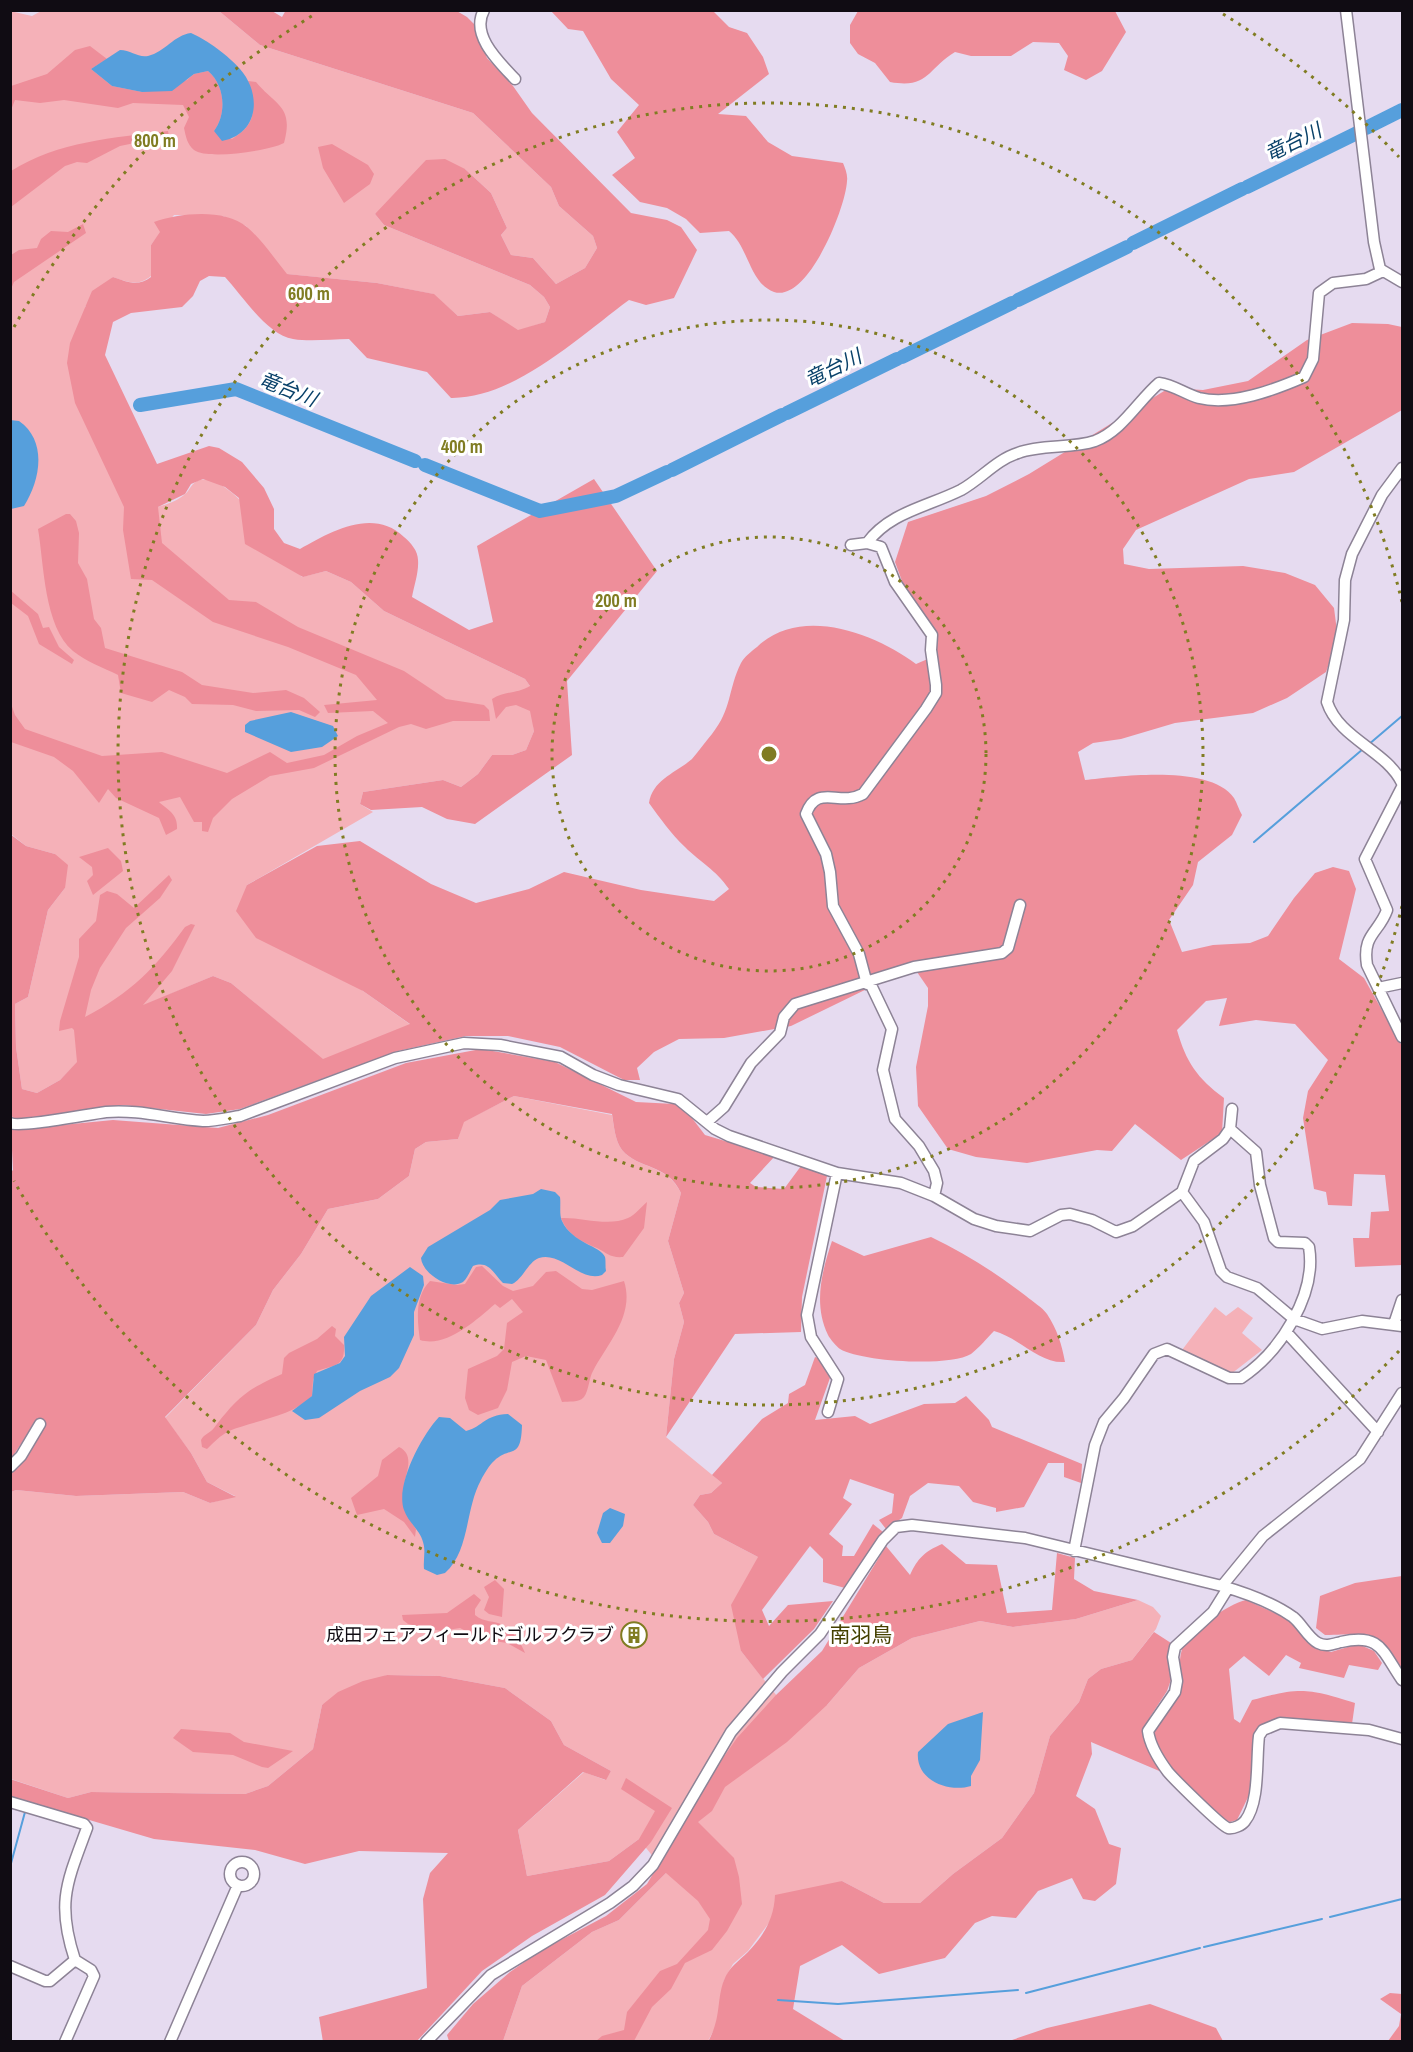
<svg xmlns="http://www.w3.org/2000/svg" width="1413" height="2052" font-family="'Archivo Narrow','Noto Sans JP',sans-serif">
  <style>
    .green { fill: #f5b1b8 }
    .forest { fill: #ee8e9a }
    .water { fill: #569fdc }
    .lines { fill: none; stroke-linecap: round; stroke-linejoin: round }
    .stream { stroke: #569fdc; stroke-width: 2 }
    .river { stroke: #569fdc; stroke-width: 14 }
    .minor-casing { stroke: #8d8396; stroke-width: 13 }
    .minor { stroke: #fff; stroke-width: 10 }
    .ring { fill: none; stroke: #807c22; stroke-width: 3; stroke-dasharray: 3 6 }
    .labels { text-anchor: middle; stroke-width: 6; stroke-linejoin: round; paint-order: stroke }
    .poi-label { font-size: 18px; fill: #100c13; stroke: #fff; text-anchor: end }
    .water-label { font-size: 20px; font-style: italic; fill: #094169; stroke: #fff }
    .quarter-label { font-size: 21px; fill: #444100; stroke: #fff }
    .centre { fill: #807c22; stroke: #fff; stroke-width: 3 }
    .ring-label { font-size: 18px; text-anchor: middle; font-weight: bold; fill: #807c22; stroke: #fff; stroke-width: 6; stroke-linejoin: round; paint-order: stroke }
  </style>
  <rect width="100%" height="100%" fill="#e6dbf0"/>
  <path class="green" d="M43 10 219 11 260 45 473 113 551 187 559 206 593 236 597 248 585 268 556 284 533 258 511 255 501 235 507 228 491 193 465 169 375 214 384 225 530 285 544 297 550 307 545 322 518 331 490 312 458 316 433 294 377 283 286 274 246 226 223 216 174 215 151 245V276C138 287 127 282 113 277L85 307 158 507C167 504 177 501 184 495 191 490 190 483 200 480 232 473 285 555 302 577L326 571 351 582 384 611 525 679 530 686 534 731 526 750 512 755H492L478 774 461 787 443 780 363 792 360 804 373 812 247 885 363 991 411 1025 323 1060 231 983 213 976 126 1013 60 1080 37 1093 22 1089 16 1047 15 1004 28 997 48 910 65 888 55 854 26 846 11 834 10 11 32 16Z
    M514 1096 612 1115C614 1126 615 1141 622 1150 639 1170 666 1163 681 1193L668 1241 684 1293 679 1303 684 1322 674 1359 666 1437 722 1483 711 1493 700 1495 693 1505 708 1522 714 1534 758 1557 741 1651 781 1701 827 1705 859 1668 912 1638 980 1621 1013 1627 1076 1619 1138 1600 1153 1607 1161 1616 1156 1629 1132 1660 1101 1669 1088 1679 1079 1702 1050 1736 1034 1793 1002 1838 953 1874 920 1903H884L842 1881 774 1916 748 1951 733 1964 724 1980 717 2024 708 2041H503L522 1986 592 1932 619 1920 666 1873 639 1839 609 1861 527 1876 518 1830 584 1772 605 1780 611 1771 564 1745 551 1721 505 1688 440 1676 387 1675 322 1705 313 1749 268 1786 245 1794 91 1792 68 1798 11 1779V1492L16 1490 76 1496 183 1492 210 1503 235 1496 207 1482 191 1453 165 1418 256 1325 273 1290 301 1254 328 1209 378 1199 409 1176 415 1149 426 1142 458 1139 463 1122Z
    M1215 1307 1226 1316 1238 1307 1253 1318 1242 1333 1262 1350 1231 1374 1182 1350Z"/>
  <path class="forest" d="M286 10H455L467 17 474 24 487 58 513 86 532 113 631 213 667 220 681 227 697 250 674 298 646 305 629 300C580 336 514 399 451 398L427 372 367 358 349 339C331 339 311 342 293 339 267 335 242 295 225 277L209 276 200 281 193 296 182 307 131 313 113 322 105 355 157 464 209 446 219 448 242 462 264 488 274 509V529L284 543 300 549C330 532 373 507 404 537 411 543 418 551 418 560 419 572 414 586 412 597L469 630 493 622 477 546 594 479 657 571 567 681 572 755 475 824 447 819 422 807 371 810 360 804 363 792 443 780 461 787 478 774 492 755H512L526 750 534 731 530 711 516 705 506 707 496 719 492 699C504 691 517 694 530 686L525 679 384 611 351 582 326 571 303 577 245 544 239 498 225 487 203 479 191 484 185 494 158 507 162 543 229 600 256 602 298 627 404 671 446 699 484 705 489 710 490 721H453L426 729 411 724 399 727 314 768 270 776 232 799 213 818 208 832 202 831V822H194L180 797 159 802C168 810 178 814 177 829L166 835 159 818 116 798 108 789 99 803 73 771 54 757 11 742 10 701 15 715 25 729 102 756 162 752 227 773 270 752 287 763 324 755 357 736 388 723 373 711 328 713 324 705 377 700 356 675 288 647 213 622 152 580 131 579 123 530 124 507 75 403 67 363 70 343 92 291 113 277C127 282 138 287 151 277V245L160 232 154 222C180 213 224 208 247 227 262 240 274 258 287 274L377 283 434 294 458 316 490 312 518 330 545 322 550 307 544 297 530 285 384 225 375 214 426 160 445 159 465 169 491 193 507 228 501 235 511 255 533 258 556 284 585 268 597 248 593 236 559 206 551 187 473 113 260 45 219 11H272L282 17Z
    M551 11H713L729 27 747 33 763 57 769 74 718 114 746 116 768 142 792 156 843 163C845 168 848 175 847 181 846 207 808 303 774 292 749 283 749 247 729 231L700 233 686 219 667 208 640 202 612 175 635 158 617 132 639 105 611 79 583 31 568 29Z
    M858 11H1115L1126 32 1102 71 1086 80 1064 70 1068 56 1059 43 1033 42 1011 56H971L955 52C927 69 929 89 890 82L875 63 858 54 850 43V25Z
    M90 46 107 59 91 69 112 86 142 92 187 80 194 74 208 71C225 85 227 114 214 131L232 139C259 122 254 110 248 81L256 82C276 106 294 106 284 143 269 151 207 160 194 150 187 144 186 137 184 128L189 117 183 105 133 103 118 108 64 100 40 103 15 100 11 110V86L47 74 75 50Z
    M168 131 169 136 120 146 87 163 77 162 65 166 11 207V171C59 141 113 138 168 131Z
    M332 144 368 165 374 174 370 184 344 203 323 168 318 147Z
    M83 224 86 233 14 282 11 289V255L19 250 37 248 41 239 51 231 68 232Z
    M1352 323 1388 324 1402 327V410L1294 472 1249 479 1136 530 1123 549 1124 564 1149 569 1243 566 1285 573 1315 585 1334 608 1338 639 1326 672 1287 698 1253 713 1175 723 1121 739 1093 743 1078 752 1085 780C1120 776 1211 764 1234 798 1237 803 1239 810 1242 815L1232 835 1198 862 1193 885 1169 920 1182 952 1213 945 1250 943 1268 936 1294 898 1315 873 1333 867 1349 871 1356 889 1339 959 1364 978 1402 1046V1265L1355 1267 1353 1238H1369L1371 1212 1389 1211 1385 1175 1354 1174 1352 1206 1328 1205 1326 1192 1314 1189 1303 1118 1308 1091 1328 1060 1295 1024 1256 1020 1219 1026 1227 998 1206 1001 1177 1030C1186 1062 1197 1078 1224 1098L1222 1133 1181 1160 1135 1124 1112 1151 1097 1150 1027 1163 976 1157 948 1149 918 1106 916 1067 928 1006V988L917 972 892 971 869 988 791 1026 724 1038 679 1039 654 1052 637 1068 640 1080H624L560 1047 508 1036H466L398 1051 240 1109 206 1114 123 1105 15 1120 10 1114V834L26 846 55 854 68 865 65 888 48 910 28 997 15 1004 16 1047 22 1089 37 1093 60 1080 77 1062 74 1030 72 1028 59 1031 60 1021 79 957V939L96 921 100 895 107 891 117 894 134 908 169 875 172 880 160 898 126 928 100 968 91 990 85 1017C131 993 155 968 185 927L191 924 195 925 172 971 143 1005 213 976 231 983 323 1059 410 1024 363 991 256 938 236 911 247 885 317 846 360 841 431 884 476 903 529 889 564 872 641 890 714 901 729 889C715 869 701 863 685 847 671 834 660 818 649 803 653 779 676 773 692 759 699 751 705 742 712 734 732 709 728 689 741 663 744 657 752 651 757 647 800 605 875 633 916 664L930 658 937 641 906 592 895 562 908 522 986 496 1029 474 1169 388 1203 390 1248 381 1307 340Z
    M66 514H70L76 521 79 533 78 563 87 579 94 619 101 628 105 648 182 672 202 685 253 693 286 690 304 698 320 712 315 717 299 710 256 711 233 705 192 704 185 697 169 690 152 702 121 693 118 675C104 668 85 661 73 651 44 627 44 564 38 529Z
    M10 590 38 614 43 628 49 627 59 647 74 660 72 664 39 644 28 616 11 603Z
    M108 848 121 861 123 871 93 895 87 881 93 875 92 867 79 857Z
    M481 1049 555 1062 636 1102 675 1104 685 1109 705 1135 775 1156 750 1183 756 1187 784 1189 801 1166 827 1176 802 1297 801 1332 735 1334 666 1437 674 1359 684 1322 679 1303 684 1293 668 1241 681 1193C667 1163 639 1170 622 1150 615 1141 614 1126 612 1114L514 1096 464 1122 458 1139 426 1142 415 1149 409 1176 378 1199 328 1209 301 1254 273 1290 256 1325 165 1417 191 1453 207 1482 236 1497 210 1503 183 1492 76 1496 16 1490 11 1492V1472L18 1468 46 1423 38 1418 11 1459 10 1173 13 1170 11 1130 113 1120 218 1128 268 1115 406 1063Z
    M647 1202 644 1228 623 1257C610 1258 607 1253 597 1248 580 1241 568 1235 561 1218 582 1217 608 1227 628 1218 635 1215 641 1207 647 1202Z
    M931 1237C965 1253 996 1273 1026 1296 1033 1302 1042 1307 1047 1314 1057 1329 1062 1345 1065 1362 1040 1364 1018 1337 994 1331 987 1338 979 1348 971 1354 950 1367 862 1362 840 1349 837 1347 830 1339 828 1335 813 1304 822 1271 832 1241L864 1256Z
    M482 1266 503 1286 513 1291 533 1286 546 1272 556 1271 582 1289 592 1290 624 1281C635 1315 608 1343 593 1371 589 1378 589 1390 584 1397 579 1403 568 1401 562 1402L546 1360 526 1356 512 1362 507 1390 498 1408 478 1415 469 1410 465 1398 468 1369 497 1356 504 1349 507 1323 523 1312 512 1299 500 1308 495 1304C475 1321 446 1348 420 1340 417 1319 415 1296 430 1281L457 1285 465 1284 476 1267Z
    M332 1326 336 1329 335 1336 344 1345C345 1367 335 1365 317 1371L313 1380 312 1396C292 1417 255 1420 229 1431 221 1435 213 1443 207 1449L202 1447 201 1440C204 1434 210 1433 214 1428 238 1397 246 1390 282 1374L284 1358 289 1353 317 1339Z
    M815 1357 823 1360 830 1378 815 1420 855 1416 870 1424 924 1404 955 1403 966 1396 989 1420 992 1427 1082 1464 1081 1483 1064 1477V1463H1048L1024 1507 996 1512V1508L973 1502 959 1486 928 1483 910 1496 902 1518 886 1529 879 1520 892 1513 894 1494 850 1479 843 1498 852 1504 829 1534 843 1546 842 1556H854L873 1524 883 1532 845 1588 823 1582V1559L810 1546 762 1610 769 1626 788 1605 833 1601 814 1629 763 1679 741 1651 731 1605 758 1557 714 1534 708 1522 693 1505 700 1495 711 1493 722 1483 712 1475 762 1419 788 1403 789 1394 805 1385Z
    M399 1447C416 1455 405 1474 404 1487 403 1500 408 1519 416 1529L415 1537 404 1522 384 1509 357 1515 351 1498 378 1476 382 1460Z
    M942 1544 966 1564 997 1565 1007 1613 1052 1610 1057 1553 1075 1558 1074 1579 1094 1591 1138 1600 1076 1619 1013 1627 980 1621 912 1638 859 1668 827 1705 787 1742 725 1787 712 1811 698 1822 734 1858 739 1877 742 1904 727 1931 712 1950 685 1963 671 1989 652 2007 634 2041H596L602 2036 624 2030 627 2012 660 1971 677 1964 708 1930 710 1919 698 1901 666 1873 619 1920 592 1932 522 1986 503 2041H449L447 2035 473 2004 510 1972 542 1950 606 1916 647 1884 716 1768 737 1738 776 1695 822 1651 886 1546 910 1575C918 1558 924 1552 942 1544Z
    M1402 1576V1671C1376 1628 1373 1634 1325 1635L1316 1628 1320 1596 1355 1583Z
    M495 1580 504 1589 502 1617 489 1614 484 1610 489 1597 484 1587Z
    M474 1594 481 1600 475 1609V1615C484 1623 494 1620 503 1625 513 1631 521 1643 525 1653L507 1643 481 1639 460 1628 441 1631 408 1624 403 1620 402 1615 447 1613Z
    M1246 1600 1290 1620 1319 1648 1331 1652 1358 1644 1374 1651 1382 1663 1378 1670 1349 1665 1344 1678 1299 1668 1301 1663 1286 1655 1269 1676 1244 1656 1229 1669 1234 1719 1240 1723 1252 1700C1300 1687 1308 1688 1355 1703L1352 1724 1279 1718 1258 1728 1252 1742V1789L1237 1820 1230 1822 1221 1818 1171 1770 1152 1739C1156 1723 1169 1713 1176 1699 1182 1685 1177 1665 1182 1649 1187 1632 1228 1604 1246 1600Z
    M1154 1632 1171 1643 1173 1674 1167 1691 1150 1717 1147 1734 1164 1773 1091 1742 1092 1754 1076 1796 1095 1809 1109 1844 1121 1848 1116 1884 1095 1901 1083 1899 1072 1878 1038 1891 1016 1918 992 1916 975 1923 945 1958 879 1974 842 1945 800 1966 793 2009 845 2041 708 2042C722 2016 716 2002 724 1980 729 1967 739 1961 748 1952 764 1935 774 1919 775 1895L842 1881 884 1903H920L953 1874 1002 1838 1034 1793 1050 1736 1079 1702 1088 1679 1101 1669 1132 1660Z
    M387 1675 440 1676 505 1688 551 1721 564 1745 611 1771 606 1780 583 1772 518 1830 527 1876 609 1861 639 1839 655 1811 621 1789 626 1778 672 1808 651 1842 605 1895 532 1936 482 1971 417 2041 323 2042 319 2017 427 1988 423 1899 430 1873 448 1853 359 1851 305 1864 255 1850 154 1839 11 1797 10 1779 68 1798 91 1792 245 1794 268 1786 313 1749 322 1705 338 1692 363 1681Z
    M181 1729 230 1733 244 1742 293 1751 268 1768 262 1767 233 1755 193 1752 173 1738Z
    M1390 1993 1402 1994V2041H1388L1399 2026 1401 2014 1380 1999Z
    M1150 2004 1216 2028 1223 2041H1009L1047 2028Z"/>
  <path class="water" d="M191 33C207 40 229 56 240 69 262 94 259 134 222 141L214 131C227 114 225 85 208 71L194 74 172 91 142 92 112 86 91 69 120 50C131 50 138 58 148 56 165 52 174 35 191 33Z
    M10 420 19 421C48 441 40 481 24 506L11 509Z
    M291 712 333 726 338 736 322 747 291 752 245 732V725L250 721Z
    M541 1189 555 1192 560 1197C561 1204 559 1215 562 1221 572 1243 601 1246 605 1257 606 1261 605 1266 606 1271L602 1275C581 1283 561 1251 539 1258 528 1262 523 1279 512 1284L503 1283C493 1273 489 1260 473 1266 470 1271 467 1279 463 1282 449 1291 422 1273 421 1258L428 1247 490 1210 500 1200 533 1194Z
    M410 1267 423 1276 424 1285 414 1312V1335L399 1368 390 1377 360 1391 319 1418 305 1420 292 1411 312 1396 314 1374 340 1363 345 1356 344 1337 371 1296Z
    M508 1414 522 1425C521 1461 511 1445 494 1461 490 1464 484 1474 481 1480 465 1509 470 1551 445 1573L437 1575 424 1569C423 1560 426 1551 423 1542 420 1530 408 1522 404 1510 395 1485 422 1435 439 1417L450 1418 466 1431C484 1426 484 1415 508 1414Z
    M610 1508 625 1514 623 1526 610 1543H602L597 1533 603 1513Z
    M983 1712 980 1760 971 1776V1786C948 1793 915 1780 918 1752L948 1724Z"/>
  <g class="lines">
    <path class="stream" d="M1368 745 1402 716
      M1254 842 1363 749
      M10 1867 25 1812
      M1330 1917 1402 1899
      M1204 1947 1322 1919
      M1026 1993 1200 1948
      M778 2000 838 2004 1018 1990"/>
    <path class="river" d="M1366 128 1402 110
      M1247 187 1357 133
      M1133 243 1242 189
      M1018 300 1127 247
      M902 357 1012 303
      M140 405 236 389 415 461
      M787 413 897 359
      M425 465 540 511 616 496 667 472
      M672 470 782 415"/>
    <g class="minor-casing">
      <path id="minor" d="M484 10C470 35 499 62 515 79
        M1346 10 1374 242 1380 269 1402 282
        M1402 468 1382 495 1352 554 1345 580 1344 620 1327 702C1339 739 1386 750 1402 783
        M867 543C890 512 927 507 961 490 981 479 996 460 1018 453 1042 444 1071 449 1095 441 1122 431 1138 401 1159 383 1174 385 1185 394 1199 398 1232 406 1274 390 1304 377L1313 359 1319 293 1333 283 1366 279 1383 271
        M851 545 867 543 881 547 895 582 932 635 931 650 936 685V693L926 709 863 794C839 807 817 783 806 814L826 854 830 872 833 906 859 954 867 984
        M1402 787 1365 859 1387 910C1379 933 1362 934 1367 965L1402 1037
        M870 983 892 1029 883 1070 895 1119 919 1146 934 1171 937 1183 934 1196
        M1378 988 1402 983
        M707 1122 724 1107 751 1063 780 1033 784 1017 795 1004 914 967 1002 953 1008 948 1020 905
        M10 1123C20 1128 89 1114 106 1112 139 1109 170 1119 203 1121 215 1121 228 1118 240 1116L395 1058 464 1043 500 1045 561 1057 593 1075 619 1085 678 1099 715 1129 729 1136 837 1173 901 1183 934 1196 974 1219 996 1226 1030 1231 1061 1215 1070 1214 1092 1220 1116 1232 1133 1226 1182 1192 1194 1161 1223 1139 1230 1129
        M1182 1192 1204 1222 1221 1271 1227 1277 1257 1288 1294 1319 1322 1329 1362 1321 1402 1326
        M1394 1324 1402 1300
        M1287 1333 1378 1432
        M828 1412 838 1379 811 1337 807 1315 837 1173
        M10 1467 21 1456 40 1424
        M1074 1551 1095 1445 1104 1422 1124 1398 1154 1354 1167 1349 1229 1378H1241C1280 1352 1317 1295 1309 1247L1305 1243 1278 1242 1274 1238 1260 1185 1256 1152 1230 1129 1232 1109
        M1222 1586 1263 1536 1360 1459 1402 1393
        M1228 1588 1213 1612 1175 1647 1173 1657 1177 1681 1175 1692 1148 1731C1150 1746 1159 1760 1168 1772 1174 1779 1221 1826 1228 1828 1234 1829 1242 1825 1245 1821 1260 1802 1256 1760 1259 1736L1263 1730 1280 1723 1369 1730 1402 1739
        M10 1802 84 1824 87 1828C67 1882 56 1903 75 1960L91 1970 94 1976 65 2042
        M230 1874a12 12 0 1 1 24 0a12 12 0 1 1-24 0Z
        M10 1966 45 1981H50L75 1960
        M170 2042 238 1885
        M426 2042 491 1975 610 1903 633 1886 653 1865 731 1732 782 1672 820 1634 883 1540 896 1527 912 1525 1025 1538 1222 1586C1246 1593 1272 1602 1293 1617 1302 1624 1308 1638 1318 1643 1326 1647 1333 1644 1341 1642 1381 1633 1382 1651 1402 1680"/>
    </g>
    <use href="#minor" class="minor"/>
  </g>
  <g class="ring">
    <circle cx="769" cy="754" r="217"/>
    <circle cx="769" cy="754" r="434"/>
    <path d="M1402 906A651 651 0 1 1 1402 602"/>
    <path d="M1399 1351A868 868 0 0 1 14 1181M14 327A868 868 0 0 1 315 14M1223 14A868 868 0 0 1 1399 157"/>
  </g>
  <defs>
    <g id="building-ring" transform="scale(1.35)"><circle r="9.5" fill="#fff" stroke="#807c22" stroke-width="1.5"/><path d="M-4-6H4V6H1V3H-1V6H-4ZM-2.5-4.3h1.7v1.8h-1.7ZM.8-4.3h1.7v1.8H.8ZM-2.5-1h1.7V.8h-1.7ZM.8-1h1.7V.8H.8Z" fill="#807c22"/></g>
  </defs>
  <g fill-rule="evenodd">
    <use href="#building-ring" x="634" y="1635"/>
  </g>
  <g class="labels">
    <g class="poi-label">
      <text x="614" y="1641">成田フェアフィールドゴルフクラブ</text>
    </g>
    <g class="water-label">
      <text transform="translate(1293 142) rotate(-26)" y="7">竜台川</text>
      <text transform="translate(833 368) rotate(-26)" y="7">竜台川</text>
      <text transform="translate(288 389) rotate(22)" y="7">竜台川</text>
    </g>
    <g class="quarter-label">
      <text x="861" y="1642">南羽鳥</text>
    </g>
  </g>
  <circle cx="769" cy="754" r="9" class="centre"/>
  <g class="ring-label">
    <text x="155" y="147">800 m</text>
    <text x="309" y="300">600 m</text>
    <text x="462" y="453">400 m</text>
    <text x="616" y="607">200 m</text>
  </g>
  <rect width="1413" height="2052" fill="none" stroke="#100c13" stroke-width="24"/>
</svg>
